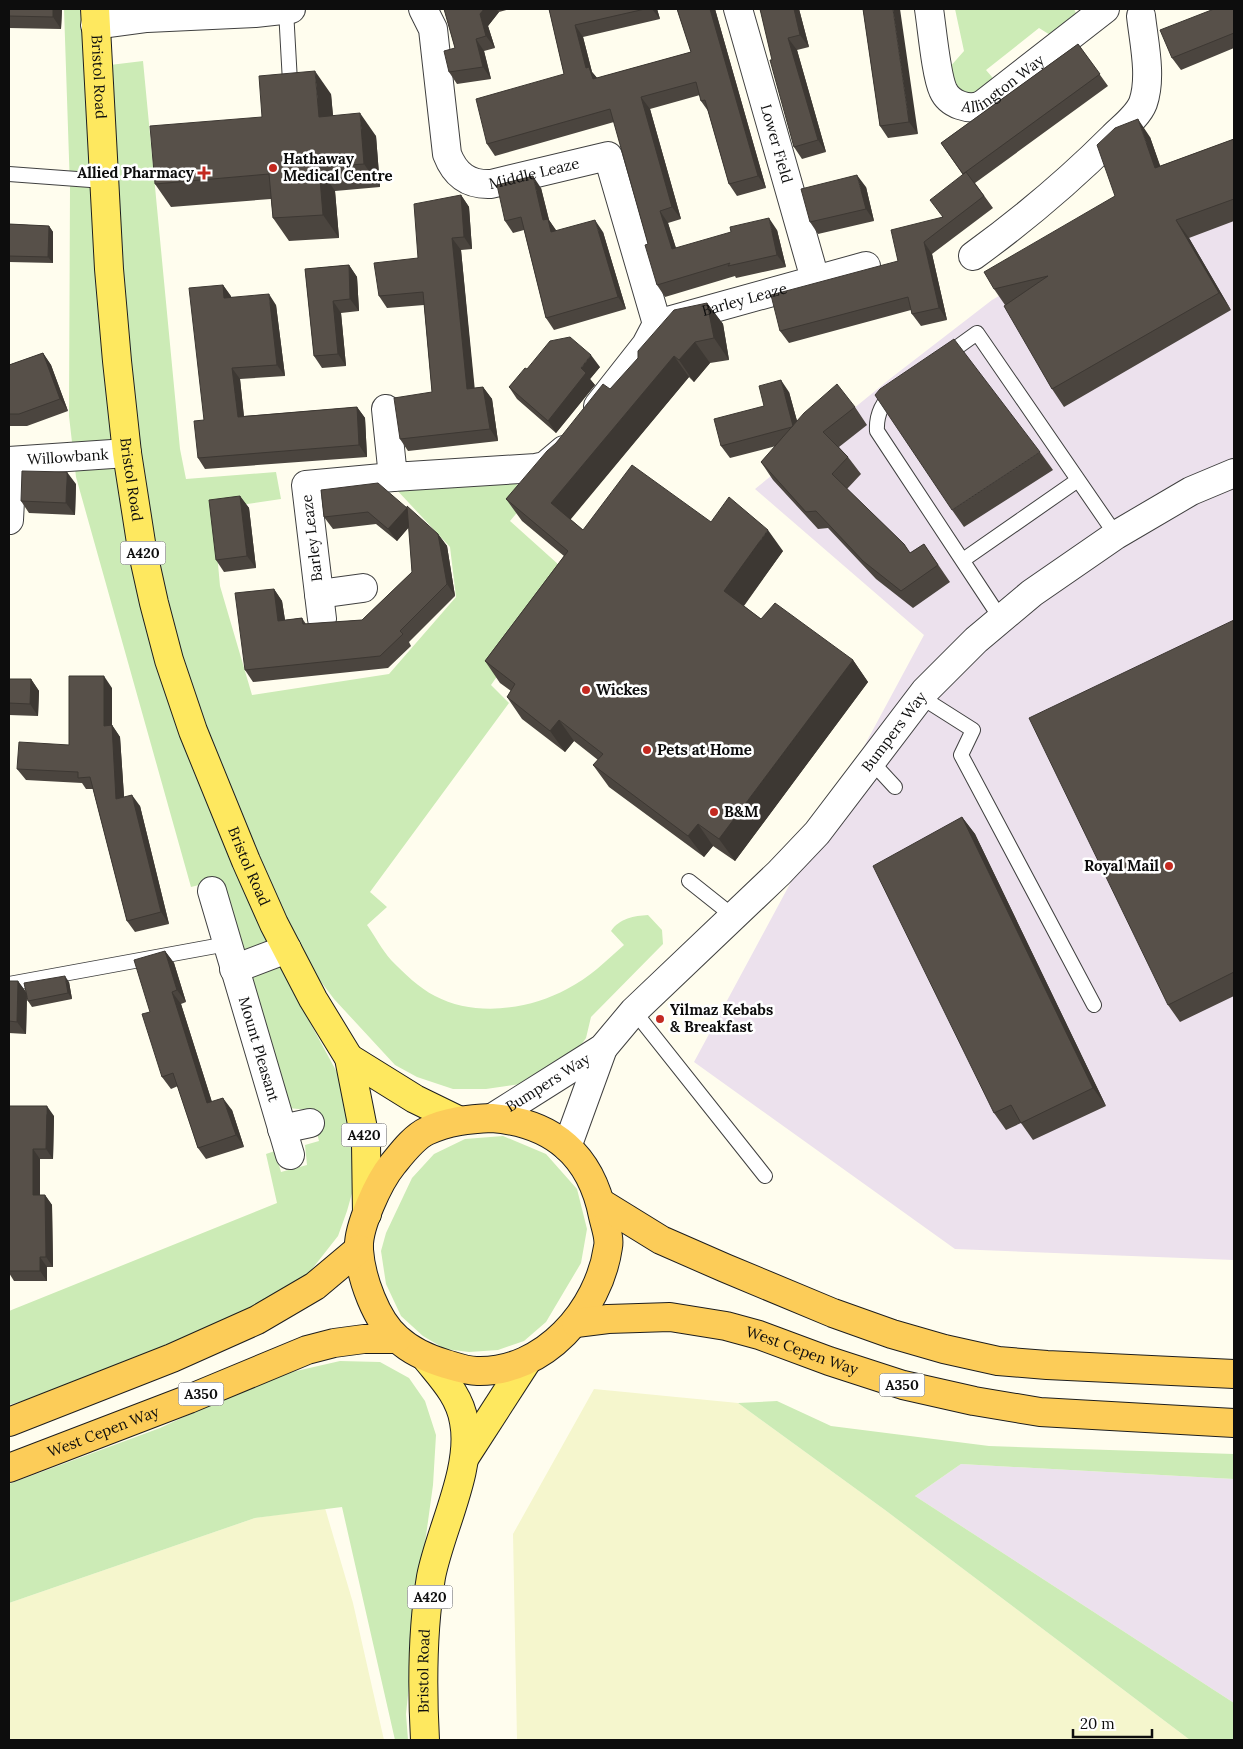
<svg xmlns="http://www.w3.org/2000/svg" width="1243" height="1749" font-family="Lora,serif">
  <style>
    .industrial { fill: #ece1ed }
    .farmland { fill: #f5f6cd }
    .green { fill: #ccebb6 }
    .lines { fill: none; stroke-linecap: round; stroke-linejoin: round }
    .service-casing { stroke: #404040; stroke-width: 16 }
    .minor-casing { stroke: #404040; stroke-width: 30 }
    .primary-casing { stroke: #1e1e1e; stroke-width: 30 }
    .trunk-casing { stroke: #1e1e1e; stroke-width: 30 }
    .service { stroke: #fff; stroke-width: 14 }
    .minor { stroke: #fff; stroke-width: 28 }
    .primary { stroke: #fee85f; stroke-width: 28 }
    .trunk { stroke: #fccc58; stroke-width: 28 }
    .wall { fill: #4b453f }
    .shaded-wall { fill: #3d3833 }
    .building { fill: #575049; stroke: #3d3833 }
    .poi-dot { fill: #c32920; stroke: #fff; stroke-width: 2 }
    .labels { text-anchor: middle; stroke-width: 5; stroke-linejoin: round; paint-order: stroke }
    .shield { fill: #fff; stroke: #565656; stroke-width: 1 }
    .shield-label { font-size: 14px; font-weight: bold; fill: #0d0d0d }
    .street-label { font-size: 15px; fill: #0d0d0d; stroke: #fff }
    .poi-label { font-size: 15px; font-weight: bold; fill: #0d0d0d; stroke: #fff; text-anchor: start }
  </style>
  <rect width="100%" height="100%" fill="#fffdee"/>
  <path class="industrial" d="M1234 161V1260L955 1249 694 1062 924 635 755 489 891 378 992 300Z
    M961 1464 1234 1479V1703L915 1496Z"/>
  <path class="farmland" d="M594 1389 738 1403 885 1510 1190 1740H517L513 1534Z
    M325 1508 353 1603 384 1740H9V1603L255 1518Z"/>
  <path class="green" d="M64 9H80L85 68 143 61 180 449 186 479 276 472 281 499 213 509 220 586 252 695 389 674 456 597 450 547 395 488 514 482 531 496 510 521 569 574 491 685 509 703 370 892 387 907 367 925C375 936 382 950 391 960 404 973 419 988 435 996 475 1017 528 1010 567 989 589 978 606 961 624 945L611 931C620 918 634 916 648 915L662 930 663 944 591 1017 586 1038 576 1052 528 1083 486 1089H453L417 1077 395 1065 334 999 309 966 288 982 346 1089 354 1115 356 1179 347 1211 338 1236 305 1278 226 1324 78 1384 9 1405V1311L277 1203 266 1154 275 1151 281 1172 307 1165 305 1145 319 1141 311 1110 287 1108 215 881 191 887 76 477 69 416 70 188Z
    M955 9H1074L1077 15 1055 38 1039 28 986 70 998 84 984 94 959 96 949 68 964 51Z
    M503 1136 546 1154 577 1189 587 1229 581 1263 546 1322 524 1341 498 1350 469 1352 445 1349 423 1336 401 1316 386 1284 381 1251 386 1233 412 1178 434 1154 465 1139Z
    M340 1361 380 1362 409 1378 425 1401 436 1435 433 1485 421 1572 406 1714 408 1740H395L342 1507 255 1518 9 1603V1484L160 1428 270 1377Z
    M777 1401 831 1426 989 1446 1234 1454V1479L961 1464 915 1496 1234 1703V1740H1190L885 1510 738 1403Z"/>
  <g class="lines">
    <g class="service-casing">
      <path id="service" d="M286 10 290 82
        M9 174 104 181
        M945 356 977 333 1116 535
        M895 391C882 402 876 415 877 431L1001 619
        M963 560 1078 480
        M921 697 973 730 961 755 1094 1005
        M871 761 895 787
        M689 881 733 916
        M9 984 227 944
        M634 1011 765 1176"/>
    </g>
    <g class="minor-casing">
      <g id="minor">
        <path id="s1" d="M423 9 433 29 447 154C455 175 469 185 491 184L608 156 657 324"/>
        <path id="s2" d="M738 9 815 279"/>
        <path id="s3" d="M929 9C932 28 936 75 943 90 949 104 970 112 983 104L1105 9"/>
        <path d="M95 25 147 18 255 13 291 9"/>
        <path d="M973 256C1024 219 1068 182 1113 137 1122 128 1138 116 1143 103 1152 77 1144 43 1141 16"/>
        <path id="s4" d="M598 406 646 345 657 324 866 266"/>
        <path d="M386 409 393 477 536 468 545 466 564 450"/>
        <path id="s5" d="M9 461 127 453"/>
        <path d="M9 520 12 461"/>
        <path d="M319 594 363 588"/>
        <path d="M322 619 306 485 393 477"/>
        <path id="s6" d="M212 891 290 1155"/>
        <path d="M234 969 287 949"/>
        <path id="s7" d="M492 1118 603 1048 634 1011 779 873 817 833 925 691 976 640 1032 593 1116 535 1191 491 1234 473"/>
        <path d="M282 1129 310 1123"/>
        <path d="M567 1147 603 1048"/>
      </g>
    </g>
    <g class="primary-casing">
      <g id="primary">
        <path id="s8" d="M95 9 109 269 117 361 127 453 142 549 154 603 169 660 193 731 246 861 274 924 313 999 349 1058 366 1144 367 1214"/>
        <path d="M349 1058 415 1099 458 1120"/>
        <path d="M465 1457 527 1361"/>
        <path id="s9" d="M425 1740C422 1686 422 1631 431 1577 440 1530 473 1469 464 1422 460 1396 442 1378 426 1358"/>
      </g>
    </g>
    <g class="trunk-casing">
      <g id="trunk">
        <path d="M492 1118C553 1123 591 1155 603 1216 605 1225 610 1238 608 1247 599 1310 544 1373 477 1371 467 1371 456 1367 446 1364 429 1359 412 1352 398 1339 376 1321 361 1278 359 1250 357 1228 379 1181 393 1164 402 1153 414 1137 427 1131 448 1121 469 1119 492 1118Z"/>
        <path d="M601 1203 661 1240 725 1268 833 1313 892 1334 944 1349 998 1361 1047 1365 1234 1374"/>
        <path id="s10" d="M576 1323 608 1319 670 1317 726 1326 759 1335 829 1361 903 1385 974 1401 1040 1412 1234 1423"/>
        <path d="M9 1422 172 1358 257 1320 315 1286 359 1249"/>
        <path id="s11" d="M9 1468 189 1399 307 1350 334 1343 364 1339H397"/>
      </g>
    </g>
    <use href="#service" class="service"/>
    <use href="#minor" class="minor"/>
    <use href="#primary" class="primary"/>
    <use href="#trunk" class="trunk"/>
  </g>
  <path class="wall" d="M9 9H62L61 29 9 28Z
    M444 9H510L499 12 488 26 495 48 484 51 491 79 457 84 449 72 455 48Z
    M549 9H657L660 19 583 37 592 72 597 78 691 52 677 9H715L766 188 737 196 729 184 708 111 701 101 700 95 650 109 681 219 668 223 676 248 777 230 786 267 736 278 735 276 665 297 657 285 648 244 614 122 495 156 487 144 564 74Z
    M760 9H799L809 47 797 50 826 152 802 159 794 147Z
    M863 9 918 134 888 138 880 126Z
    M1234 9V48L1181 70 1172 58Z
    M1078 44 1108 86 975 183 993 208 932 254 947 320 921 326 912 314 911 310 789 343 780 331 898 261 942 217 963 175 941 143Z
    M331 94 333 115 376 136 380 187 335 191 339 238 289 241 273 218 271 199 171 207 155 184 262 117Z
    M1150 137 1160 166 1234 139V221L1189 238 1231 310 1064 407 1052 389 1005 305 994 289 1115 196Z
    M866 187 874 221 818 234 810 222Z
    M541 188 549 220 556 231 603 232 626 309 554 330 546 318 524 230 513 233 505 221Z
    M461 195 469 207 472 249 461 250 474 388 483 387 492 399 498 441 408 451 400 439 432 392 424 305 387 308 379 296 418 258Z
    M9 224 49 226 53 232V263L9 262Z
    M349 265 357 277 359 311 341 313 346 366 322 368 314 356 305 269Z
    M223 285 231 297 276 305 285 376 240 379 244 416 357 407 365 418 367 457 205 469 198 458 204 420Z
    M707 303 723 324 729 360 710 363 694 382 689 377 570 519 583 530 711 522 783 551 744 606 761 619 853 660 868 682 735 861 713 846 704 857 609 787 593 765 598 760 574 741 565 752 522 719 507 697 511 691 500 683 485 661 564 556 522 521 506 499 556 443 610 389Z
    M43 353 51 365 68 411 27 426H9V365Z
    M600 367 590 379 595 385 556 433 517 399 509 387 527 369Z
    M789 392 797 421 855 407 867 425 839 447 848 457 861 474 847 489 904 544 910 553 924 544 950 582 913 608 876 579 828 528 818 529 773 480 761 462 776 446 730 458 721 446 764 406Z
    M1040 452 1053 470 964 527 952 510Z
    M76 484 75 515 29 513 21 501Z
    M321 490 408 509 438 534 447 546 455 596 409 642 411 646 388 668 253 682 245 670 274 589 282 601 285 620 302 618 306 624 362 620 412 572 409 527 397 541 376 524 333 529 324 517Z
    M240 496 249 508 256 568 224 572 216 560Z
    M1234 620V996L1180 1022 1168 1005Z
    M9 679H31L39 691 38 716 9 715Z
    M112 688V725L120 737 124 797 140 806 169 924 135 932 127 921 93 789H86L82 783 26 780 17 769 69 745Z
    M962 817 975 834 1106 1106 1033 1140 1021 1123 1006 1130 994 1113Z
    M165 951 174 963 186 1002 181 1004 212 1102 232 1110 244 1147 206 1159 198 1148 178 1086 171 1089 162 1077 150 1012Z
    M9 981H18L26 993 69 982 72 999 32 1007 28 1001 27 994 26 1034 9 1033Z
    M9 1106 54 1116 53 1159H40V1195H45L52 1205 53 1267H47V1281H14L9 1273Z"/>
  <path class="shaded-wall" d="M53 9H62L61 29 53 17Z
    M484 9H496L499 12 488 26 495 48 486 36 480 14Z
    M652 9H657L660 19Z
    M710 9H715L766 188 758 176Z
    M794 9H799L809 47 800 35Z
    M893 9H900L918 134 909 122Z
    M575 25 583 37 592 72 598 79H593L586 68Z
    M788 38 797 50 826 152 818 140Z
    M476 39 484 51 491 79 483 67Z
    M315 71 331 94 335 140 319 117Z
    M641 97 650 109 681 219 672 207Z
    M360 113 376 136 380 187 364 164Z
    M1138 119 1150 137 1167 185 1155 168Z
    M319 167 335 191 339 238 323 215Z
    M857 175 866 187 874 221 866 209Z
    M533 176 541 188 549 220 556 230 559 244 543 220Z
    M461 195 469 207 472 249 464 237Z
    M660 211 668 223 680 261 672 249Z
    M769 218 777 230 786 267 777 255Z
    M595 220 603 232 626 309 618 297Z
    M1176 220 1189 238 1231 310 1219 293Z
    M49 226 53 232V263L48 257Z
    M452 238 461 250 476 401 467 389Z
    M924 242 932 254 947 320 939 308Z
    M349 265 357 277 359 311 350 299Z
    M223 285 231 296 232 309 224 298Z
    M269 294 276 305 285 376 277 365Z
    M333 301 341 313 346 366 338 354Z
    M707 303 723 324 729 360 714 338Z
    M695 342 710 363 694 382 679 360Z
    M43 353 51 365 68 411 60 399Z
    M591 355 600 367 590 379 595 385 556 433 548 421 581 368Z
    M674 356 689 377 566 525 551 503Z
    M232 368 240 379 245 428 238 417Z
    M781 380 789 392 802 439 793 427Z
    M483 387 492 399 498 441 490 429Z
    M357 407 365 418 367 457 359 445Z
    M67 472 76 484 75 515 66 503Z
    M240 496 249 508 256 568 247 556Z
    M407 508 415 520 397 541 388 529Z
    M768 530 783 551 739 612 724 591Z
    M438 534 447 546 455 596 447 584Z
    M274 589 282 601 287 633 278 621Z
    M853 660 868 682 735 861 719 839Z
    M104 676 112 688V725L120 737 125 810 116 799 104 726Z
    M31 679 39 691 38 716 30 704Z
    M559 720 574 741 565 752 550 731Z
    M132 795 140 806 169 924 161 912Z
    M962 817 975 834 1106 1106 1093 1088Z
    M698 824 713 846 704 857 688 836Z
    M165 951 174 963 186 1002 177 990Z
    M65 976 69 982 72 999 68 993Z
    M18 981 27 993 26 1034 17 1022Z
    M172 992 181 1004 216 1115 207 1103Z
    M223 1098 232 1110 244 1147 236 1135Z
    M47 1106 54 1116 53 1159 46 1149Z
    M33 1149 40 1159V1205L33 1195Z
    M45 1195 52 1205 53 1267 46 1257Z
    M40 1257 47 1267V1281L40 1271Z"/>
  <path class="building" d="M9 9H53V17L9 16Z
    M444 9H484L480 14 486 36 476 39 483 67 449 72 444 51 455 48Z
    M549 9H645L575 25 586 68 589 67 593 79 691 52 677 9H710L758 176 729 184 705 100 701 101 696 82 641 97 672 207 660 211 672 249 731 232 730 227 769 218 777 255 728 266 730 263 657 285 645 245 648 244 610 109 487 144 476 99 564 74Z
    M760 9H794L800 35 788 38 818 140 794 147 770 60H772Z
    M863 9H893L909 122 880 126Z
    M1214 9H1234V33L1172 58 1160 30Z
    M1078 44 1100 74 963 174 941 143Z
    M315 71 319 117 360 113 364 164 319 167 323 215 273 218 269 174 155 184 150 126 262 117 259 76Z
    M1138 119 1155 168 1234 139V199L1176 220 1219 293 1052 389 1004 306 1048 276 994 289 984 272 1115 196 1097 145 1115 128Z
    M966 172 984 196 924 242 939 308 912 314 908 297 780 331 771 295 898 261 891 230 943 217 930 200Z
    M857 175 866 209 810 222 801 189Z
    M533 176 543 220 548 219 551 232 595 220 618 297 546 318 521 217 505 221 497 185Z
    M461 195 464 237 452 238 467 389 483 387 490 429 400 439 394 398 432 392 423 292 379 296 374 263 418 258 414 204Z
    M9 224 49 226 48 257 9 256Z
    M349 265 350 299 333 301 338 354 314 356 305 269Z
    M223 285 224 298 269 294 277 365 232 368 238 417 357 407 359 445 198 458 194 421 204 420 189 288Z
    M707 303 714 338 695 342 679 360 674 356 551 503 583 530 632 465 711 522 729 497 768 530 724 591 761 619 775 603 853 660 719 839 698 824 688 836 593 765 603 754 559 720 550 731 507 697 515 684 485 661 568 551 506 499 547 451 556 443 603 384 610 389 638 358V351L674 310Z
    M570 337 591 355 581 368 586 373 548 421 509 387 525 368 527 369 550 341Z
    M954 339 1040 452 952 510 875 395 880 389Z
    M43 353 60 399 19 414H9V365Z
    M781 380 793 426 792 427 721 446 714 419 764 406 759 386Z
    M837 384 855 407 823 432 848 457 832 474 904 544 910 553 924 544 938 565 901 591 863 561 816 511 806 512 761 462 804 413Z
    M22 471 67 472 66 503 21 501Z
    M378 483 407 508 388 529 368 512 324 517 321 490Z
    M240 496 247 556 216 560 209 500Z
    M407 506 438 534 447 584 400 631 403 634 380 656 245 670 235 593 274 589 278 621 302 618 303 624 362 620 412 572Z
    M1234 620V972L1168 1005 1029 718Z
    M69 676H104V726L112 725 116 799 132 795 161 912 127 921 90 777 78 778V772L17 769 19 742 69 745Z
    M9 679H31L30 704 9 703Z
    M962 817 1093 1088 1021 1123 1011 1105 994 1113 873 866Z
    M165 951 177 990 172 992 207 1103 223 1098 236 1135 198 1148 173 1073 162 1077 142 1014 150 1012 134 960Z
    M65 976 68 993 28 1001 24 983Z
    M9 981H18L17 1022 9 1021Z
    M9 1106H47L46 1149H33V1195H45L46 1257H40V1271H9Z"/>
  <g class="poi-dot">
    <circle cx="273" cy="168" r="5"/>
    <path d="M201.5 165.5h5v5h5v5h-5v5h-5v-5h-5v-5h5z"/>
    <circle cx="586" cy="690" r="5"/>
    <circle cx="647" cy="750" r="5"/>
    <circle cx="714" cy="812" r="5"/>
    <circle cx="1169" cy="866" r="5"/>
    <circle cx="660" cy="1019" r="5"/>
  </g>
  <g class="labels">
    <g class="shield">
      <rect x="120.5" y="541.5" width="45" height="23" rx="4"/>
      <rect x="341.5" y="1123.5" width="45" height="23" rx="4"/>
      <rect x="879.5" y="1373.5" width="45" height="23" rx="4"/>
      <rect x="178.5" y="1382.5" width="45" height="23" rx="4"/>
      <rect x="407.5" y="1585.5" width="45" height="23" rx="4"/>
    </g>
    <g class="shield-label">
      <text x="143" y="558">A420</text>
      <text x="364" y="1140">A420</text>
      <text x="902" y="1390">A350</text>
      <text x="201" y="1399">A350</text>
      <text x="430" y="1602">A420</text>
    </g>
    <g class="street-label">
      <text dy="5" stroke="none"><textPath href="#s8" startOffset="68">Bristol Road</textPath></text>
      <text dy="5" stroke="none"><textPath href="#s3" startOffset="156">Allington Way</textPath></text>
      <text dy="5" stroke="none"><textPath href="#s2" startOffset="140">Lower Field</textPath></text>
      <text dy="5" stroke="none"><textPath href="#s1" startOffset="250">Middle Leaze</textPath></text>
      <text dy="5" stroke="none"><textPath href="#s4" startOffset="192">Barley Leaze</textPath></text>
      <text dy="5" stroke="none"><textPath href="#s5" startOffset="59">Willowbank</textPath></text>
      <text dy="5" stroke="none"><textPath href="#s8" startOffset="472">Bristol Road</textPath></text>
      <text transform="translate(312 538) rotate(-97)" y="5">Barley Leaze</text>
      <text dy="5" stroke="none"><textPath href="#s7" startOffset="562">Bumpers Way</textPath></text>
      <text dy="5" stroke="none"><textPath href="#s8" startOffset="878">Bristol Road</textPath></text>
      <text dy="5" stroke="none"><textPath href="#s6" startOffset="165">Mount Pleasant</textPath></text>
      <text dy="5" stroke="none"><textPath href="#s7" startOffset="66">Bumpers Way</textPath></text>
      <text dy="5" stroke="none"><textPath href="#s10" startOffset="231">West Cepen Way</textPath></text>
      <text dy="5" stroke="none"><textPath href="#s11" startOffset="101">West Cepen Way</textPath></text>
      <text dy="5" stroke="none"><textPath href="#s9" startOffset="69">Bristol Road</textPath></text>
    </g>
    <g class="poi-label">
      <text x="283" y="164">Hathaway<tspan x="283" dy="17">Medical Centre</tspan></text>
      <text x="194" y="178" text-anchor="end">Allied Pharmacy</text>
      <text x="596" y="695">Wickes</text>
      <text x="657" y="755">Pets at Home</text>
      <text x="724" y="817">B&amp;M</text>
      <text x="1159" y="871" text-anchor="end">Royal Mail</text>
      <text x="670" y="1015">Yilmaz Kebabs<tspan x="670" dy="17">&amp; Breakfast</tspan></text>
    </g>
  </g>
  <rect width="1243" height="1749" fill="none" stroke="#0d0d0d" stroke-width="20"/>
  <path d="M1073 1729v8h79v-8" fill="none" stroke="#0d0d0d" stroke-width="2.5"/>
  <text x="1080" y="1729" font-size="15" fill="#0d0d0d" stroke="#ffffff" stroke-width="4" paint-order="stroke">20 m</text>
</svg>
